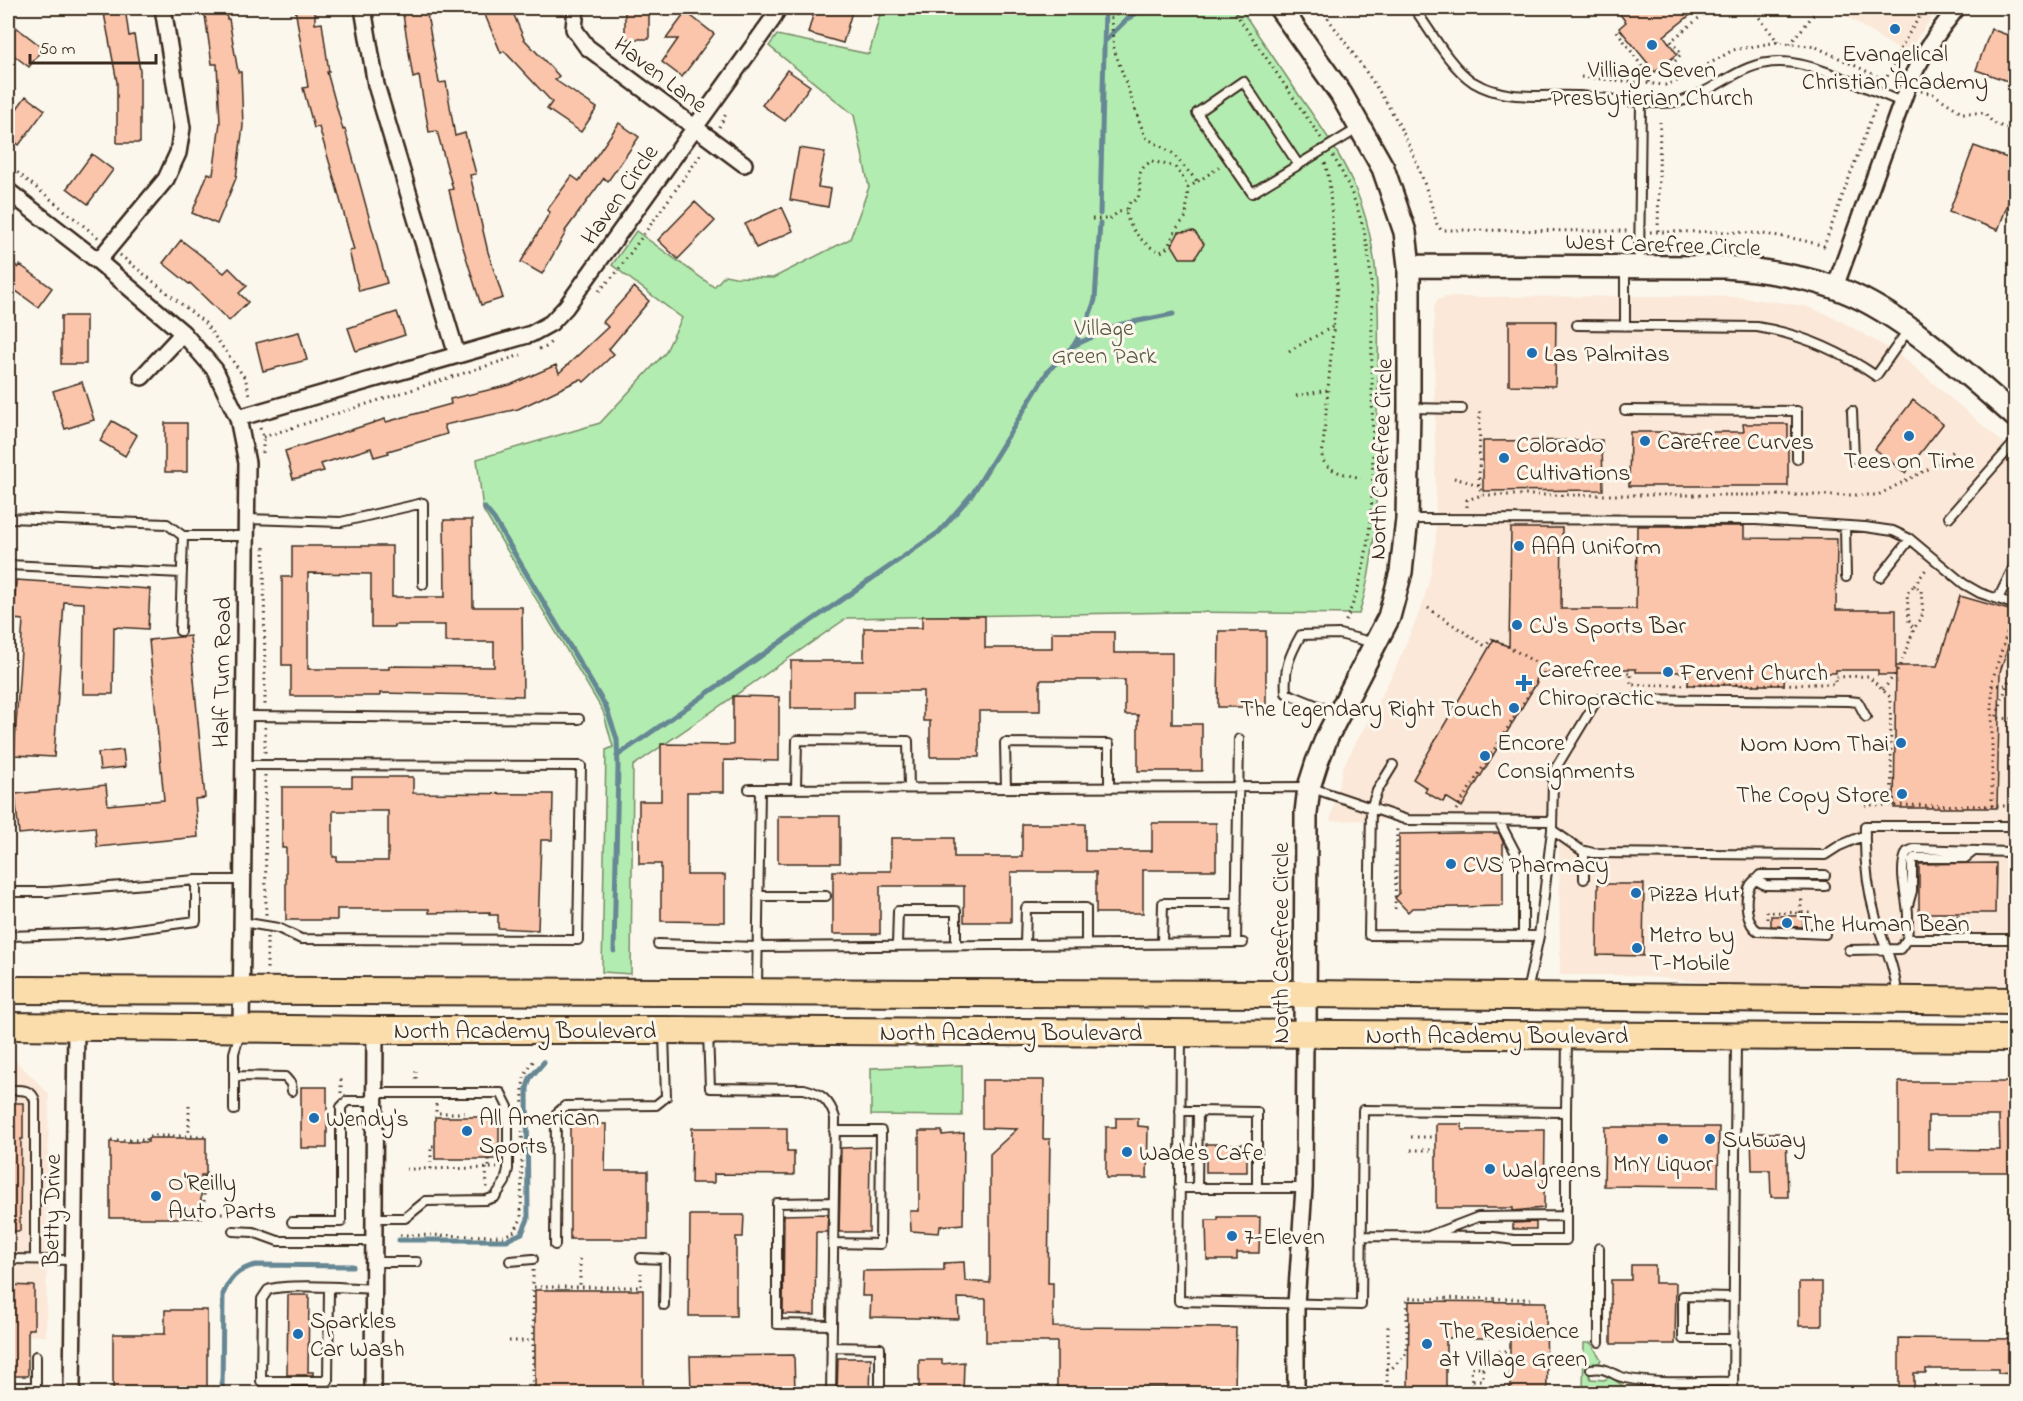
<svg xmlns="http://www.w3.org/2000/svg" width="2023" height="1401" font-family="'Indie Flower',sans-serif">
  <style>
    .built { fill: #fbe8d8 }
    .green { fill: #b3ecb0; stroke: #778b67; stroke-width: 1.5 }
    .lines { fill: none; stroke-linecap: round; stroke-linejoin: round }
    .stream { stroke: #668794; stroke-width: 5 }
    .building { fill: #fac5ab; stroke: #3b2a1e; stroke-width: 1.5; fill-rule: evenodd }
    .service-casing { stroke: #3b2a1e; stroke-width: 12 }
    .minor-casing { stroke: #3b2a1e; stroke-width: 20 }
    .secondary-casing { stroke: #3b2a1e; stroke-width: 26 }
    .trunk-casing { stroke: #3b2a1e; stroke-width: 30 }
    .path { stroke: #3b2a1e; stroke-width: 3; stroke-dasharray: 1.5 4.5; stroke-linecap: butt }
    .service { stroke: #fbf7ec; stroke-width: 8 }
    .minor { stroke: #fbf7ec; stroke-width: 15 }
    .secondary { stroke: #fbf7ec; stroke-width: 21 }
    .trunk { stroke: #fbddab; stroke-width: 26 }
    .poi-dot { fill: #1f6fb2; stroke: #fbf7ec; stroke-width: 2 }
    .labels { text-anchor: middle; stroke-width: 6; stroke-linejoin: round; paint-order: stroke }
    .poi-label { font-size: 24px; fill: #3b2a1e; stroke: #fbf7ec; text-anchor: start }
    .street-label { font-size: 24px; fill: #3b2a1e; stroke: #fbf7ec }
    .park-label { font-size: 24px; fill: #595a42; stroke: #fbf7ec }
  </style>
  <rect width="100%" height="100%" fill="#fbf7ec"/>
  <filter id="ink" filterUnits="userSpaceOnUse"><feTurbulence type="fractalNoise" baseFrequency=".0167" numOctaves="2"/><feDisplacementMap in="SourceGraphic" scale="12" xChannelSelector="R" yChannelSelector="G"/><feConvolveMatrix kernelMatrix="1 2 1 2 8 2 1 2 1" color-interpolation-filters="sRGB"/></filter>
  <g filter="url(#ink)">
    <path class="built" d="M1834 8H1939L1917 38 1908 56Z
      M1696 296 1737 297 1776 302 1805 306 1834 317 1900 355 2015 453V988L1734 985 1627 975H1560L1559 816 1330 821 1343 767 1395 670 1422 606 1430 577 1436 539 1434 308 1437 300 1446 297Z
      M8 1058H13L49 1094 46 1336 8 1335Z"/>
    <path class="green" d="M882 8H1240C1260 38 1281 68 1301 98 1320 125 1339 152 1353 183 1386 256 1378 338 1377 416 1376 485 1380 547 1359 614L1184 612 847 618 633 766 631 974 602 972 606 750 613 747 603 711 483 510 477 459 600 423 665 353 682 318 612 265 636 231 714 287 725 275 735 277 773 278 850 239 869 187 854 115 769 46 777 35 869 54Z
      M962 1065V1116L871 1115V1068Z
      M1584 1343H1591L1601 1359 1598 1366 1588 1370 1591 1379 1604 1380 1610 1377 1623 1386 1621 1393 1583 1394Z"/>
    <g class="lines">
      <path class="stream" d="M1105 41 1126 20 1144 8
        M1100 214 1105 8
        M1074 345 1087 322 1095 300 1100 223
        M485 508 494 519 606 707 617 739 618 767 614 951
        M617 756 939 532 973 493 1048 371 1073 346 1118 325 1173 314
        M399 1240H507L522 1233 528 1219 527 1088 530 1078 544 1062
        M222 1394 223 1294C230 1278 238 1269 256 1265L353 1266"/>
    </g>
    <path class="building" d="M103 8H125L129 36 134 35 140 70V143H117V82Z
      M204 8H225L227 19H229L238 72H241L243 126 236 178 217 224 192 213 208 173 213 175 220 122 217 64H212Z
      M295 8H315V24L322 23 329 72H327L343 130 345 129 387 283 359 291 349 251 354 250 336 185 319 127 314 128 303 88 308 87Z
      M402 8H426L439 83 446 82 455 136 465 133 476 174 470 175 488 252 503 298 481 305 462 244 449 190 453 189 437 131 429 132 419 76 413 78Z
      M501 8H511L524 39 559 76 555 80 597 108 581 132 547 109 552 102 504 51 501 53 485 15Z
      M625 8H649V39H625Z
      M815 8H853L843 43 808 33Z
      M1615 8H1699L1664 36 1677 54 1655 72 1619 28 1626 22Z
      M686 12 714 34 682 77 662 62 678 39H666Z
      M8 21 43 48 29 67 8 51Z
      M1991 29 2016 38V84L1976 70Z
      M787 70 810 86 785 121 762 105Z
      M26 96 45 110 19 145 8 136V121Z
      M619 123 639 137 608 181 604 178 565 231 566 232 542 274 521 262 550 212 547 210 572 176 579 181Z
      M1974 146 2016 161V182L1998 230 1949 212Z
      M799 148 825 152 818 187 831 189 828 207 790 200Z
      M92 154 113 170 88 204 67 188Z
      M695 202 715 221 678 259 658 240Z
      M782 207 793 231 756 248 745 224Z
      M1194 231 1204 244 1195 258H1180L1172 245 1179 232Z
      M181 240 224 273 229 268 247 286 239 293 248 302 229 321 190 283 189 284 163 263Z
      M8 257 18 268 20 265 52 288 38 307 8 285Z
      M634 287 649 301 609 349 614 354 584 382 581 379 518 409 444 425 447 434 388 451 389 453 374 457 371 448 321 464 324 471 293 479 285 451 385 419 386 422 451 404 450 399 510 385 556 365 559 373 608 327 603 322Z
      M397 312 405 335 356 351 348 328Z
      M61 316H86V364H61Z
      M1509 321H1556L1555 386 1509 385Z
      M299 332 307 360 263 371 256 343Z
      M82 382 94 420 65 429 53 391Z
      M1913 400 1943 424 1905 473 1875 449Z
      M112 421 137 435 125 456 100 441Z
      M165 423H187V472H165Z
      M1743 424H1788V486H1629L1630 432H1744Z
      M1602 440 1603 490 1483 491V441Z
      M444 520H472L473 607H522L523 696 380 693V696H291V665H282V577H292V546H392V597H445ZM308 573 371 574V627H394V625H445V642H494V667L389 666V669H308Z
      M1637 526H1744V538L1837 539 1836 610H1896V675H1878V670H1836V673L1785 672 1784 685H1688L1689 672H1636V669H1562V673H1537L1536 684 1462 807 1446 797 1443 802 1425 792 1427 788 1413 779 1494 639 1509 647 1511 528H1562L1561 609H1636Z
      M16 580 150 589 148 629 114 627 113 694H83L84 603 64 602 54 757 14 755 23 620 14 619Z
      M1960 596 2016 612V622L2000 672 1997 808H1894L1896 666H1937Z
      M922 616H985V648H1052V632H1114V653H1172V724H1202V771H1138V715H1125V680H1040V711H979V757H930V721H923V691H854V708H791V661H864V628H922Z
      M1219 631H1266V707H1218Z
      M190 636 205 798 195 799 198 837 97 847 95 827 19 834 15 794 106 785 108 805 164 800 149 640Z
      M733 696 779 697V761L724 760V792H687V875H725V922L661 921V864H639V801H661V744L733 745Z
      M123 750 125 767 100 770 98 753Z
      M352 777H413V793L553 794 552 840H541L538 930 498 928V915H489L490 912 429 913V909H337V920H286V848H282V787H352ZM333 811H388V861H337V857H333Z
      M778 816H840V863H778Z
      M1152 823H1216V870H1143V913H1096V872H1011V922H964V886H880V934H833V871H891V838H954V857H1022V824H1085V851H1152Z
      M1461 833H1499L1503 842V906L1412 908 1408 912 1395 898 1399 894V834Z
      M1996 863 1995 913H1919V864Z
      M1598 884H1644L1643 956 1597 955Z
      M1771 916H1803V927L1771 926Z
      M982 1080H1044L1043 1139H1050L1048 1283H1053V1327L1236 1328 1235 1394H1164V1388L1057 1387V1342H986V1299L958 1298 959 1319 870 1317 871 1296H862L863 1271 944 1270V1263L964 1262 965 1281 990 1283V1154L1017 1129 982 1128Z
      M1899 1082H2016V1172H1899ZM1928 1116H1999L2000 1150 1928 1149Z
      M301 1087H327V1148H301Z
      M8 1103H23V1139H21L20 1231H8Z
      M435 1117H499V1159H435Z
      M1116 1118H1138V1126L1148 1127 1147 1178H1106V1127H1116Z
      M570 1124H606L605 1171H648V1239H570Z
      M1436 1124H1462V1130H1545L1544 1208 1513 1211V1208H1436Z
      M1605 1127H1719L1718 1187 1604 1186Z
      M692 1128H787V1151H794V1175L714 1174V1183H691Z
      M919 1131H942V1135L964 1133 963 1224 940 1226 939 1233 911 1231 910 1211H919Z
      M1751 1133H1786L1788 1197H1771L1770 1170H1752Z
      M148 1138H206V1175H201V1218H110V1142H148Z
      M1206 1144H1247V1172H1206Z
      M870 1147 869 1232H839L841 1148Z
      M828 1214 827 1232H816L815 1315 783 1314 784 1215Z
      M690 1215H744L743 1237H736V1316H689Z
      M1218 1217H1260L1259 1253H1237V1260H1207L1206 1220H1218Z
      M1536 1222V1229H1513V1223Z
      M1631 1265H1655V1283H1676L1675 1344H1611V1280H1631Z
      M1799 1282H1822V1326H1799Z
      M8 1285 34 1286V1329H28V1376H8Z
      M535 1290H643V1394H535Z
      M288 1295H309L308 1372H313V1375H287Z
      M1409 1301 1546 1302 1547 1394H1510V1338H1446V1394H1408Z
      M165 1310H207V1394H113V1334H165Z
      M1899 1338 2016 1339V1374L1998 1373V1369H1926V1373H1914V1394H1899Z
      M794 1355 795 1394H691L690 1356Z
      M838 1358H871L870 1394H837Z
      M919 1360H942V1364L964 1362 963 1394H919Z
      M287 1387H313V1394H287Z"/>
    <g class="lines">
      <g class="service-casing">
        <path id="service" d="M1414 8C1430 30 1450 67 1473 82 1506 102 1545 94 1580 96 1610 98 1657 108 1685 100 1720 89 1741 61 1781 62 1813 62 1870 90 1902 102
          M1298 164 1243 81 1197 113 1252 193 1359 128
          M1639 266 1641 102
          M1577 325 1757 327C1801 334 1840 351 1876 376L1908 330
          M1625 326V267
          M1410 408 1462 409
          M1625 410 1797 411V459
          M1852 411 1854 458
          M1949 517 2016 441
          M8 518 167 524 183 536 180 631
          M246 519 341 522 423 503V584
          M1408 519 1756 520 1865 527 1893 531 1910 539 1964 584 1980 593 2016 605
          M1845 526 1846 577
          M183 536H245
          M8 565 182 573
          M1880 577 1910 539
          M1998 599 2016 562
          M1338 714 1286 693C1284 669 1289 656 1301 635L1339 634 1375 643
          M243 716 579 719
          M1393 765 1377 791 1371 808 1369 935 1539 936
          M1006 788 1005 743 1109 744V788
          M749 789 1309 787 1407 820 1552 821
          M796 789 797 740 908 741 909 788
          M1499 821 1523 867V936
          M1552 830 1581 850 1593 853 1825 855 1839 846 1865 835
          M1584 879V851
          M1756 880 1765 885 1825 886
          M8 892H47L196 880
          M758 896H826
          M1908 905 1912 891V861L1914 858H1965L1974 851
          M242 922 278 928 301 939 578 940 581 766 242 765
          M1825 934 1758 931C1746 924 1744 898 1750 886 1752 882 1757 879 1760 875H1825
          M8 936 107 933 196 921V880H241
          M1907 939C1908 928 1909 915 1907 905 1905 889 1899 867 1907 852L1914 849 2009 852 2016 854
          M1162 943 1163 903H1237
          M1236 943 1239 739
          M658 944 757 947 1243 943
          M1025 944 1026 908H1086V944
          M897 945 898 911H956V944
          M1849 950 1900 949 1907 939H2016
          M757 987 760 789
          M1527 992 1539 936 1552 830 1553 780 1557 766 1595 703 1600 699 1849 701 1858 702 1866 717
          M1897 996C1896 969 1884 945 1876 919 1867 888 1864 858 1865 826H2016
          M708 1033 710 1088 804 1089C821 1093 830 1101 835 1118L831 1394
          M1181 1036 1179 1301 1361 1305 1363 1110 1566 1112 1567 1040
          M234 1076 285 1077 291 1084 292 1091
          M8 1090C19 1090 32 1088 35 1101V1259
          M234 1110V1053L240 1033
          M1180 1111H1198
          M1197 1187 1198 1111 1257 1112V1188
          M1179 1188H1304
          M374 1218H405L426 1201 486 1200 495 1197 505 1182 508 1169V1107L501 1093H375
          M292 1222H341V1107L347 1101H375
          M233 1231 253 1232 278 1241H374
          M1431 1235 1478 1217 1566 1216
          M1361 1236 1493 1237 1514 1240H1566V1112
          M833 1243 880 1244 881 1131H834
          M555 1245 556 1114 565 1106 656 1105 666 1097 664 1034
          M641 1258 665 1259 664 1305
          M8 1259 73 1260
          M510 1261 533 1259
          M374 1262H417
          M329 1288 328 1381H261L262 1299 268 1290C286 1283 351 1288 374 1289
          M831 1325 777 1324V1203L833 1202
          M1734 1339H1683V1296L1734 1297
          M1599 1342V1248
          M831 1347 880 1348V1394
          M36 1356V1394
          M1591 1369C1607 1366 1611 1375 1625 1378 1657 1385 1700 1381 1733 1382
          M8 1387H36
          M1733 1394 1736 1039"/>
      </g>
      <g class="minor-casing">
        <path id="minor" d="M363 8 376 85 457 355
          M576 8 574 29 587 47 744 164
          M8 191 98 261 183 333 215 370 238 418 247 463 241 1029
          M98 261 166 179 178 153 182 128 163 8
          M1835 287 1907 88C1920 58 1936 33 1957 8
          M142 377 183 333
          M238 418 531 334 551 323 566 307 772 20 778 8
          M72 1394 76 1026
          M373 1394 375 1030
          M1296 1394V1304L1304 1188 1305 1034"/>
      </g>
      <g class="secondary-casing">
        <path id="secondary" d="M1280 8 1341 94 1383 168 1405 232 1409 266V408L1407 519 1401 572 1389 617 1327 737 1317 762 1309 787 1306 813 1305 1034
          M1409 266 1725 267C1762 270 1798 275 1833 287 1897 308 1964 372 2016 417"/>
      </g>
      <g class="trunk-casing">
        <path id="trunk" d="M8 990 1306 994 2016 1001
          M8 1026 375 1030H663L2016 1038"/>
      </g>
      <path class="path" d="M1127 8 1111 18 1114 49 1145 137 1172 153 1197 181
        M1232 8 1321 138
        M1321 8C1350 51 1385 93 1407 141 1420 168 1429 196 1437 224L1441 230 1628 231
        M1752 8 1778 42
        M1909 8 1921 15
        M1617 31 1648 75 1650 85
        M1790 44 1819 8
        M1581 77 1665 85 1683 79 1733 50 1778 42 1816 47 1885 80
        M1683 79 1671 66 1681 54 1671 41 1711 8
        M1885 82C1896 55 1909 31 1926 8
        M1921 91 1933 94 1963 113H1985L1993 123 2016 132
        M719 127 727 112
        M1333 156C1349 183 1361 213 1367 245 1374 287 1371 333 1372 376 1372 460 1380 545 1345 623
        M1152 161 1175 167 1185 181 1188 188 1186 217 1176 229 1168 247 1161 252C1147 248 1131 231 1127 217 1125 212 1128 207 1130 202L1137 200C1145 182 1131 173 1152 161Z
        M1325 163 1329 179 1337 286 1322 458C1328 473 1347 474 1361 478
        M8 165 99 238
        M1188 188 1221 166
        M1092 219H1110L1118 212 1126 211
        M1658 231 1660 122
        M1650 232C1711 232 1764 228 1824 246L1876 105
        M120 255 205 323 245 378 251 398
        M599 291 616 273 702 153
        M539 349 546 347 551 342
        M1289 351 1334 326
        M1296 396 1328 390
        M260 428 263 437V457
        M263 437 521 355
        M1454 478 1479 485 1482 495
        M1479 485 1480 409
        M1467 507V500L1482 495H1878L1936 465 1955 450
        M264 547 265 706
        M1914 586 1927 568
        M1428 608 1485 646 1493 638 1535 662 1541 675
        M2016 658 1996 718 2016 719
        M1992 686 2005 685
        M1883 690 1899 669 1914 629 1909 622 1907 593 1914 586 1921 590 1923 614 1914 629
        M265 727V754
        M265 775 266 916
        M1865 805 2016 806
        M1992 806V681L2010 624 2016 626
        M1456 810 1541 675 1631 673V685L1835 684V677L1868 676 1890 697 1892 805
        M1395 909 1397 827
        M1800 913 1802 898
        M1767 919V912L1811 913V922
        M1958 928V914
        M267 937V970
        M416 1071V1081
        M341 1093V1076
        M436 1104V1113H467
        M189 1106V1136
        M1411 1137H1432
        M111 1140H147V1136H206
        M1411 1150H1432
        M489 1159V1168
        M486 1168 487 1188
        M406 1169 497 1168
        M431 1169V1146H435
        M204 1176V1213H233
        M400 1235 504 1236 515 1231 521 1219 523 1086 524 1077 534 1060
        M580 1259V1287
        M533 1270V1287
        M509 1341H533
        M1387 1369H1391L1407 1353V1298L1531 1299
        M1482 1369 1500 1351H1510
        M1473 1380H1481L1483 1377V1370L1481 1367H1473L1471 1370 1473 1394
        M533 1394V1287H641V1273
        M1387 1394 1388 1322"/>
      <use href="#service" class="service"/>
      <use href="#minor" class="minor"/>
      <use href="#secondary" class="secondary"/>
      <use href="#trunk" class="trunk"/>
    </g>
  </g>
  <g class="poi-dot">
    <circle cx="1895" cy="29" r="6"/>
    <circle cx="1652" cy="45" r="6"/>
    <circle cx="1532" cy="353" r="6"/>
    <circle cx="1909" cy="436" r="6"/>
    <circle cx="1645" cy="441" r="6"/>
    <circle cx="1504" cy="458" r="6"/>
    <circle cx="1519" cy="546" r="6"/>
    <circle cx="1517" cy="625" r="6"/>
    <circle cx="1668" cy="672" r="6"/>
    <path d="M1521 674h6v6h6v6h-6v6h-6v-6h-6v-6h6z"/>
    <circle cx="1514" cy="708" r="6"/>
    <circle cx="1901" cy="743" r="6"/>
    <circle cx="1485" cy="756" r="6"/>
    <circle cx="1902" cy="794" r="6"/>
    <circle cx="1451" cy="864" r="6"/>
    <circle cx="1636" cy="893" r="6"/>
    <circle cx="1787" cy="923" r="6"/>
    <circle cx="1637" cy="948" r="6"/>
    <circle cx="314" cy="1118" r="6"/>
    <circle cx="467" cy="1131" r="6"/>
    <circle cx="1663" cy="1139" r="6"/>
    <circle cx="1710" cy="1139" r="6"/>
    <circle cx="1127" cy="1152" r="6"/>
    <circle cx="1490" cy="1169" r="6"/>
    <circle cx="156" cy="1196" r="6"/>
    <circle cx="1232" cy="1236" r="6"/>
    <circle cx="298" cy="1334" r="6"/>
    <circle cx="1427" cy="1344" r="6"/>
  </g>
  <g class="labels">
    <g class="poi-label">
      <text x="1895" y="61" text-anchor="middle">Evangelical<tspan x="1895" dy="28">Christian Academy</tspan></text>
      <text x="1652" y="77" text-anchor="middle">Villiage Seven<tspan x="1652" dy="28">Presbytierian Church</tspan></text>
      <text x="1544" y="361">Las Palmitas</text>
      <text x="1657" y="449">Carefree Curves</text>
      <text x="1516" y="452">Colorado<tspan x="1516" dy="28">Cultivations</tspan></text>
      <text x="1909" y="468" text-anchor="middle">Tees on Time</text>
      <text x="1531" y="554">AAA Uniform</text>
      <text x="1529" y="633">CJ's Sports Bar</text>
      <text x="1538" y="677">Carefree<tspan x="1538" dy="28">Chiropractic</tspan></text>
      <text x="1680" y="680">Fervent Church</text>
      <text x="1502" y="716" text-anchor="end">The Legendary Right Touch</text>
      <text x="1497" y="750">Encore<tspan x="1497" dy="28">Consignments</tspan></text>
      <text x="1889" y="751" text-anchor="end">Nom Nom Thai</text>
      <text x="1890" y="802" text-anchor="end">The Copy Store</text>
      <text x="1463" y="872">CVS Pharmacy</text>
      <text x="1648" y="901">Pizza Hut</text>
      <text x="1799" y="931">The Human Bean</text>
      <text x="1649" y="942">Metro by<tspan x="1649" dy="28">T-Mobile</tspan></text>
      <text x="479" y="1125">All American<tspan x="479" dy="28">Sports</tspan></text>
      <text x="326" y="1126">Wendy's</text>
      <text x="1722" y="1147">Subway</text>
      <text x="1139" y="1160">Wade's Cafe</text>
      <text x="1663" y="1171" text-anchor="middle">MnY Liquor</text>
      <text x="1502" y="1177">Walgreens</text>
      <text x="168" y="1190">O'Reilly<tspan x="168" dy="28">Auto Parts</tspan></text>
      <text x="1244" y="1244">7-Eleven</text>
      <text x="310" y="1328">Sparkles<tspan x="310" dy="28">Car Wash</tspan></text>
      <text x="1439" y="1338">The Residence<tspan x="1439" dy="28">at Village Green</tspan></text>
    </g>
    <g class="street-label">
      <text transform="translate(661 74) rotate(37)" y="8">Haven Lane</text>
      <text transform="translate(619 194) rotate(-55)" y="8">Haven Circle</text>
      <text transform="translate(1663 244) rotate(2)" y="8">West Carefree Circle</text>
      <text transform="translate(1380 459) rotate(-88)" y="8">North Carefree Circle</text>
      <text transform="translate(221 672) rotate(-89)" y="8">Half Turn Road</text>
      <text transform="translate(1280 943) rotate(-90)" y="8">North Carefree Circle</text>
      <text x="525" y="1038">North Academy Boulevard</text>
      <text x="1011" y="1040">North Academy Boulevard</text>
      <text x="1497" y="1043">North Academy Boulevard</text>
      <text transform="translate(51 1210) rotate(-89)" y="8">Betty Drive</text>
    </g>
    <g class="park-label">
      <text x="1104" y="335">Village<tspan x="1104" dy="28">Green Park</tspan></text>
    </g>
  </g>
  <rect width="2023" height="1401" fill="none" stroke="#fbf7ec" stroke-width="30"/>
  <rect x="15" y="15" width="1993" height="1371" fill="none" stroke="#3b2a1e" stroke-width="2" filter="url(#ink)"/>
  <path d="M30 54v9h126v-9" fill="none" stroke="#3b2a1e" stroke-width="3"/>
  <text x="39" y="54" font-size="18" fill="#3b2a1e" stroke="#fbf7ec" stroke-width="4.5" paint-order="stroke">50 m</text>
</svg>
